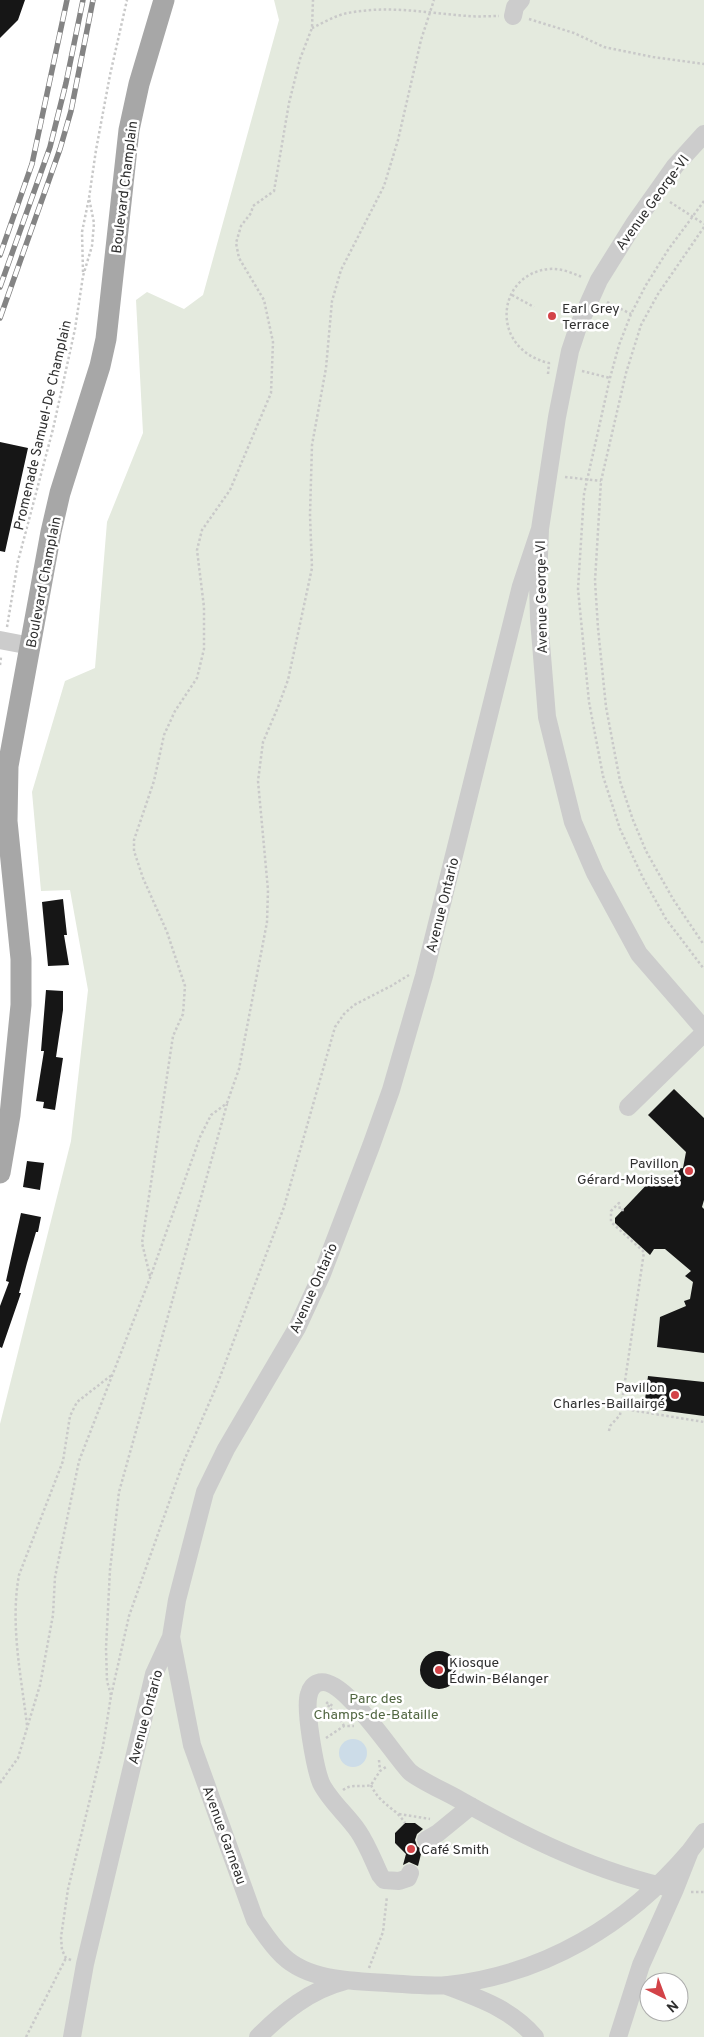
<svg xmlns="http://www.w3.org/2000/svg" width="704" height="2037" font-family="Overpass,sans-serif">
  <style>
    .green { fill: #e4eade; fill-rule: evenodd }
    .water { fill: #ccdce8 }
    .building { fill: #161616 }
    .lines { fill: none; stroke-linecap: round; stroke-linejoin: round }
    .path { stroke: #c9c9c9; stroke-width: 2.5; stroke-dasharray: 2.5 2.5; stroke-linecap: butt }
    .minor { stroke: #ccc; stroke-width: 18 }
    .major { stroke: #a7a7a7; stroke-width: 21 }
    .rail-casing { stroke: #848484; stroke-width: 5.5 }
    .rail { stroke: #fff; stroke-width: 4; stroke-dasharray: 11; stroke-linecap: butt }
    .poi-dot { fill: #d34348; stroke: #fff; stroke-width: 2 }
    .labels { text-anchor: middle; stroke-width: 5; stroke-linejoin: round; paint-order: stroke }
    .street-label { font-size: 14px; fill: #2f2f2f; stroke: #fff }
    .poi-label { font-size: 14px; fill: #2f2f2f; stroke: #fff; text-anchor: start }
    .park-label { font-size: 14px; fill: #516641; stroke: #fff }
  </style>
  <rect width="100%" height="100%" fill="#fff"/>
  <path class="green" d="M274 0H704V2037H0V1424L71 1141 88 990 70 890 41 891 32 792 65 681 95 668 107 522 143 433 136 300 147 292 184 309 203 295 279 20ZM649 1982H679V2012H649Z"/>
  <path class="water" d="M339 1753a14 14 0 1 1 28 0a14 14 0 1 1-28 0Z"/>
  <path class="building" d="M0 0H25L18 20 0 38Z
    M0 442 28 448 5 552 0 551Z
    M63 899 67 935H64L69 965 48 966 42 902Z
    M46 990 63 991V1010L56 1057 63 1058 55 1110 43 1108 44 1102 36 1101 44 1051H41Z
    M674 1089 704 1118V1200L702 1207 704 1209V1353L657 1347 660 1317 686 1306 684 1301 690 1299 693 1282 685 1276 691 1271 665 1249H654L650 1255 615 1223V1218L654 1177 676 1182 674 1169 683 1168 686 1152 648 1115Z
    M27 1161 44 1163 40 1190 23 1187Z
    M21 1213 41 1217 38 1232H36L27 1263 19 1293H21L2 1348 0 1347V1306L9 1282 6 1281Z
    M648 1376 704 1382V1416L644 1408Z
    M420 1670a19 19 0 1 1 38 0a19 19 0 1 1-38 0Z
    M405 1823H415L423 1829 417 1834 415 1840 417 1846 422 1850 418 1866 409 1862 403 1865 406 1854 395 1843V1833Z"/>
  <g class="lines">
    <path class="path" d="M529 19 574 33 604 47 653 57 704 64
      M312 28C323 23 336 15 348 13 388 5 428 13 468 16 478 17 489 16 499 16
      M704 201 668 250 646 285 631 314 619 345 610 378 584 494 578 589 589 702 603 776 620 829 643 878 666 919 704 969
      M670 202 704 224
      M704 227 658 294 641 325 626 373 601 481 595 581 598 628 606 707 620 781 633 820 646 851 673 899 704 945
      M83 272 82 232 89 198 96 150 110 75 127 0
      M512 295 534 307
      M607 302 631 314
      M582 371 610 378
      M548 374 549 363C489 349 496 274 549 269 561 268 572 273 582 277
      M565 477 601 481
      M7 627 18 561 53 429 75 329 83 276 92 246 94 223 89 198
      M0 665 1 657
      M150 1276 142 1243 173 1036 183 1014 185 986 167 932 143 878 134 851V840L154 781 164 735 175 711 197 678 204 649V607L197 550 202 530 230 490 271 393 273 342 264 300 239 258 236 243 241 226 251 213 253 206 274 191 289 103 300 59 312 28 313 0
      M612 1407 704 1422
      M609 1431 610 1426 620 1415 644 1252 611 1222V1211L619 1203 620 1210H626
      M111 1695 107 1681 106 1648 110 1570 119 1492 227 1104
      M328 1702 326 1704 330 1707
      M332 1704 330 1707C333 1714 340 1717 344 1726
      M27 1725C21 1675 10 1624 19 1575L63 1461 70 1416 77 1402 113 1374
      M326 1738 344 1726H354
      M379 1760 380 1771
      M0 1783 18 1758 40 1685 53 1615 55 1577 79 1461 150 1278 200 1137 211 1115 227 1103 239 1069 267 922 268 890 258 781 263 742 278 707 288 680 312 568 310 515 312 445 326 368 332 301 341 270 384 186 398 140 421 40 434 0
      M371 1785C380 1805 395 1807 405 1823
      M343 1790C352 1783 361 1788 371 1785L380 1771 386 1767
      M399 1814 430 1819
      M691 1892H704
      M71 1960 66 1958 62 1950 61 1937 68 1889 103 1746 111 1696 129 1616 183 1463 217 1385 284 1207 335 1027 344 1014 354 1005 391 986 409 975
      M369 1968 383 1932 387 1896
      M26 2037 66 1958"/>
    <path class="minor" d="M513 16 515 7 521 0
      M704 134 675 166 634 224 599 280 578 327 570 351 557 417 540 529 538 582 539 619 547 717 573 822 595 873 639 954 704 1029
      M0 640 31 646
      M628 1107 704 1033
      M171 1637 192 1745 255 1920C264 1933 271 1945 283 1956 309 1981 353 1981 387 1983 406 1984 428 1987 448 1985 545 1974 627 1925 690 1851
      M426 1840 438 1833 471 1806
      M410 1873 408 1878 399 1881 384 1880 380 1875C373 1860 367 1844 358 1831 347 1815 329 1800 321 1783 315 1768 304 1708 309 1694 310 1689 314 1684 318 1683 342 1673 394 1756 410 1772 421 1781 446 1792 460 1800 527 1838 598 1873 675 1889
      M447 1986C481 1999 511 2009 535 2037
      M72 2037 85 1964 154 1674 171 1637 177 1600 205 1492 226 1449 297 1328 322 1274 371 1146 391 1090 424 976 521 586 540 529
      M258 2037C283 2012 310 1990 345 1981
      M618 2037 641 1965 675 1889 690 1851 704 1832"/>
    <path class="major" d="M0 1173 10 1115 21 1005V959L7 821 8 766 51 532 60 493 100 366 106 339 129 130 139 84 164 0"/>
    <g class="rail-casing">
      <path id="rail" d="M0 255 32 164 67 0
        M0 287 50 147 66 83 83 0
        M0 318 60 149 71 111 93 0"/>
    </g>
    <use href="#rail" class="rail"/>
  </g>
  <g class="poi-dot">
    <circle cx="552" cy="316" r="5"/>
    <circle cx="689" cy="1171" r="5"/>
    <circle cx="675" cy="1395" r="5"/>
    <circle cx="439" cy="1670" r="5"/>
    <circle cx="411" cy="1849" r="5"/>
  </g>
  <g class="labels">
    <g class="street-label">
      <text transform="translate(124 187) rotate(-83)" y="5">Boulevard Champlain</text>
      <text transform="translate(652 202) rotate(-54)" y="5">Avenue George-VI</text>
      <text transform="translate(42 425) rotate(-77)" y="5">Promenade Samuel-De Champlain</text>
      <text transform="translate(43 582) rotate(-79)" y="5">Boulevard Champlain</text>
      <text transform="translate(541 597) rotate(-91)" y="5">Avenue George-VI</text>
      <text transform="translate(442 905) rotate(-76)" y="5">Avenue Ontario</text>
      <text transform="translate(313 1288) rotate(-66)" y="5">Avenue Ontario</text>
      <text transform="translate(145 1717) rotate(-75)" y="5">Avenue Ontario</text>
      <text transform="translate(225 1835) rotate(70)" y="5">Avenue Garneau</text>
    </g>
    <g class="poi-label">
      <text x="562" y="313">Earl Grey<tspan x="562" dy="16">Terrace</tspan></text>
      <text x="679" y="1168" text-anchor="end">Pavillon<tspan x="679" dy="16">Gérard-Morisset</tspan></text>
      <text x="665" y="1392" text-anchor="end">Pavillon<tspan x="665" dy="16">Charles-Baillairgé</tspan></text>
      <text x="449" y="1667">Kiosque<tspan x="449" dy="16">Édwin-Bélanger</tspan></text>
      <text x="421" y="1854">Café Smith</text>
    </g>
    <g class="park-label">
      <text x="376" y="1703">Parc des<tspan x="376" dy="16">Champs-de-Bataille</tspan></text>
    </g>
  </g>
  <g transform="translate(664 1997) rotate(138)"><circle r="24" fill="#ffffff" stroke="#acacac"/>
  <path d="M0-4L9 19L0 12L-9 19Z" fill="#d34348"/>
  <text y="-8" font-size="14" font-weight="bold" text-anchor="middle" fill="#2f2f2f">N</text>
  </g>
</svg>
